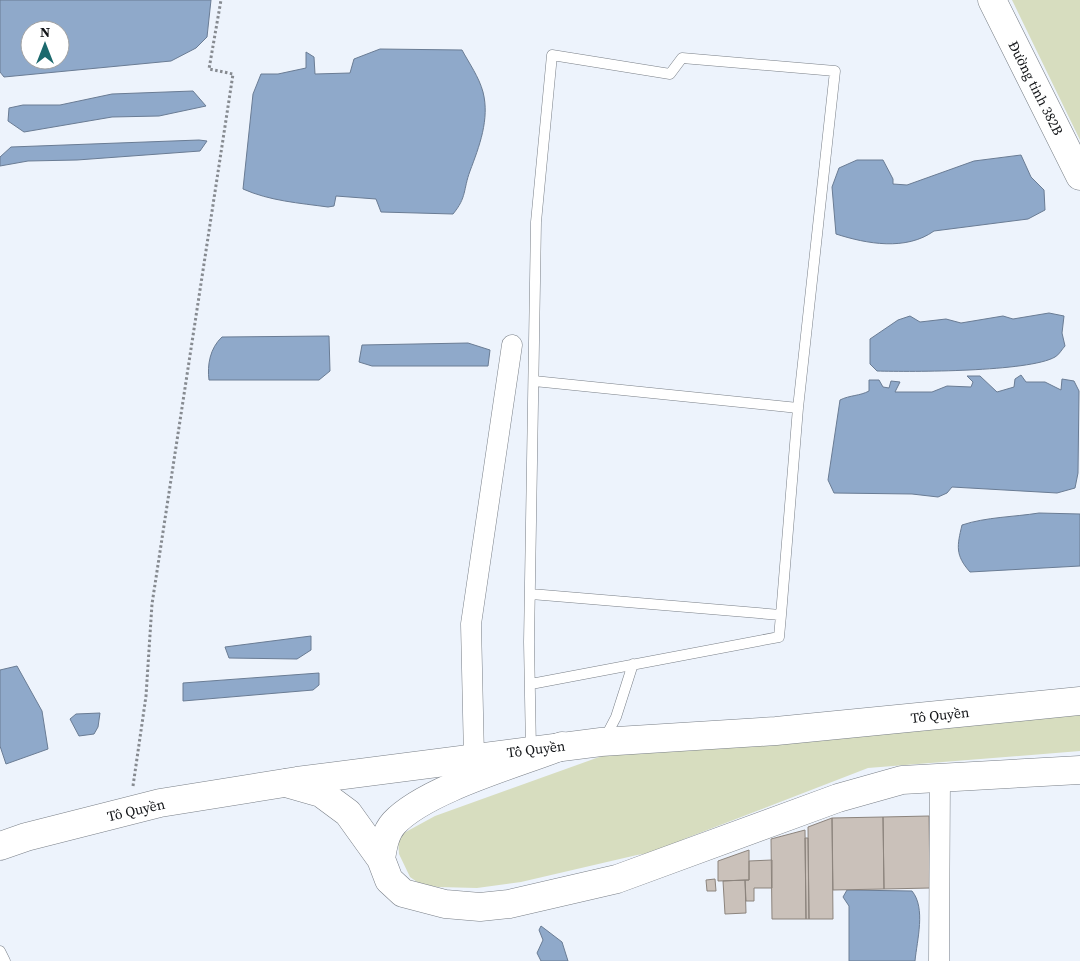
<svg xmlns="http://www.w3.org/2000/svg" width="1080" height="961" font-family="'Source Serif 4',serif">
  <style>
    .green { fill: #d7ddbf }
    .water { fill: #8fa9ca; stroke: #6a7c94; fill-rule: evenodd }
    .building { fill: #cac1ba; stroke: #8c847d }
    .lines { fill: none; stroke-linecap: round; stroke-linejoin: round }
    .lane-casing { stroke: #797f87; stroke-width: 11 }
    .street-casing { stroke: #797f87; stroke-width: 21 }
    .secondary-casing { stroke: #797f87; stroke-width: 29 }
    .primary-casing { stroke: #797f87; stroke-width: 29 }
    .path { stroke: #868a90; stroke-width: 3; stroke-dasharray: 2.5 2.5; stroke-linecap: butt }
    .lane { stroke: #fff; stroke-width: 10 }
    .street { stroke: #fff; stroke-width: 20 }
    .secondary { stroke: #fff; stroke-width: 28 }
    .primary { stroke: #fff; stroke-width: 28 }
    .labels { text-anchor: middle; stroke-width: 5; stroke-linejoin: round; paint-order: stroke }
    .street-label { font-size: 14px; fill: #121417; stroke: #fff }
  </style>
  <rect width="100%" height="100%" fill="#edf3fc"/>
  <path class="green" d="M1012 0H1080V140Z
    M1080 712V751L868 768 684 839 663 851 637 855 521 882 477 888 438 887 420 884 410 877 399 854 398 841 402 834 435 816 602 756Z"/>
  <path class="water" d="M0 0H211L207 37 196 48 171 61 4 77 0 72ZM30 30H60V60H30Z
    M380 49 462 50C469 63 479 77 483 92 490 119 479 147 470 171 463 190 467 197 453 214L381 212 376 199 336 196 334 206 328 207C299 203 270 201 243 189L253 94 261 74H278L306 68V52L314 57 315 74 350 73 354 59Z
    M193 91 206 106 159 116 112 117 24 132 8 121 9 108 23 105H60L112 94Z
    M199 140 207 141 200 151 77 160 28 161 0 166V157L11 147Z
    M1021 155 1031 177 1044 190 1045 210 1028 219 934 231C906 251 867 244 836 234L832 187 839 168 857 160H883L893 179V184L907 185 974 161Z
    M1049 313 1064 316 1062 333 1065 346C1062 349 1059 355 1055 357 1029 372 911 372 877 371L870 364V339L898 320 910 316 920 322 946 319 961 323 1003 316 1013 319Z
    M329 336 330 371 319 380H209C207 365 210 348 222 337Z
    M468 343 490 350 488 366H372L359 362 362 345Z
    M1021 375 1026 382H1045L1061 390 1062 379 1074 381 1079 391 1078 473 1075 488 1057 493 952 487 947 493 938 497 912 494 834 493 828 480 840 400C850 395 860 396 869 391V380H879L883 387 889 388 891 381 900 382 895 392H932L947 386 971 387 973 382 967 376H980L997 392 1014 387 1015 379Z
    M1039 513 1080 514V566L970 572C955 555 957 546 962 525 986 517 1014 517 1039 513Z
    M311 636V650L297 659 229 658 225 647Z
    M17 666 42 711 48 749 6 764 0 746V670Z
    M319 673V685L313 690 183 701V683Z
    M100 713 98 727 94 734 79 736 70 719 76 714Z
    M847 890 912 891C926 908 917 940 915 961H849V906L843 897Z
    M541 926 562 942 568 961H541L537 953 543 940 539 930Z"/>
  <path class="building" d="M929 816 930 888 884 889 883 817Z
    M883 817 884 889 833 890 832 818Z
    M832 818 833 919H809L808 827Z
    M805 830 806 919H772L771 839Z
    M805 838H808L809 919H806Z
    M749 850V880L718 881V861Z
    M772 860V888H754V901H746L745 880H749V861Z
    M715 879 716 891H707L706 880Z
    M745 880 746 913 725 914 723 881Z"/>
  <g class="lines">
    <g class="lane-casing">
      <path id="lane" d="M531 594 781 615 798 408 534 381
        M531 684 779 637 781 615
        M605 738 616 717 633 664
        M531 750 529 642 536 222 552 55 670 74 682 58 835 71 798 408
        M0 951 5 961"/>
    </g>
    <g class="street-casing">
      <path id="street" d="M474 757 471 624 512 345
        M939 961 940 777"/>
    </g>
    <g class="secondary-casing">
      <path id="secondary" d="M0 846 26 837 160 803 297 781 601 742 776 731 1080 701"/>
    </g>
    <g class="primary-casing">
      <path id="primary" d="M992 0 1080 176
        M286 783 321 793 348 813 381 859 389 880 403 893 445 904 480 907 509 904 617 879 838 798 902 780 1080 770
        M381 859C383 846 385 833 394 823 426 789 516 764 562 746"/>
    </g>
    <path class="path" d="M133 786 146 696 152 604 233 74 209 69 221 0"/>
    <use href="#lane" class="lane"/>
    <use href="#street" class="street"/>
    <use href="#secondary" class="secondary"/>
    <use href="#primary" class="primary"/>
  </g>
  <g class="labels">
    <g class="street-label">
      <text transform="translate(1036 88) rotate(63)" y="5">Đường tỉnh 382B</text>
      <text transform="translate(940 715) rotate(-6)" y="5">Tô Quyền</text>
      <text transform="translate(536 749) rotate(-7)" y="5">Tô Quyền</text>
      <text transform="translate(136 810) rotate(-13)" y="5">Tô Quyền</text>
    </g>
  </g>
  <g transform="translate(45 45)"><circle r="24" fill="#ffffff" stroke="#a0a1a2"/>
  <path d="M0-4L9 19L0 12L-9 19Z" fill="#1c696d"/>
  <text y="-8" font-size="14" font-weight="bold" text-anchor="middle" fill="#121417">N</text>
  </g>
</svg>
